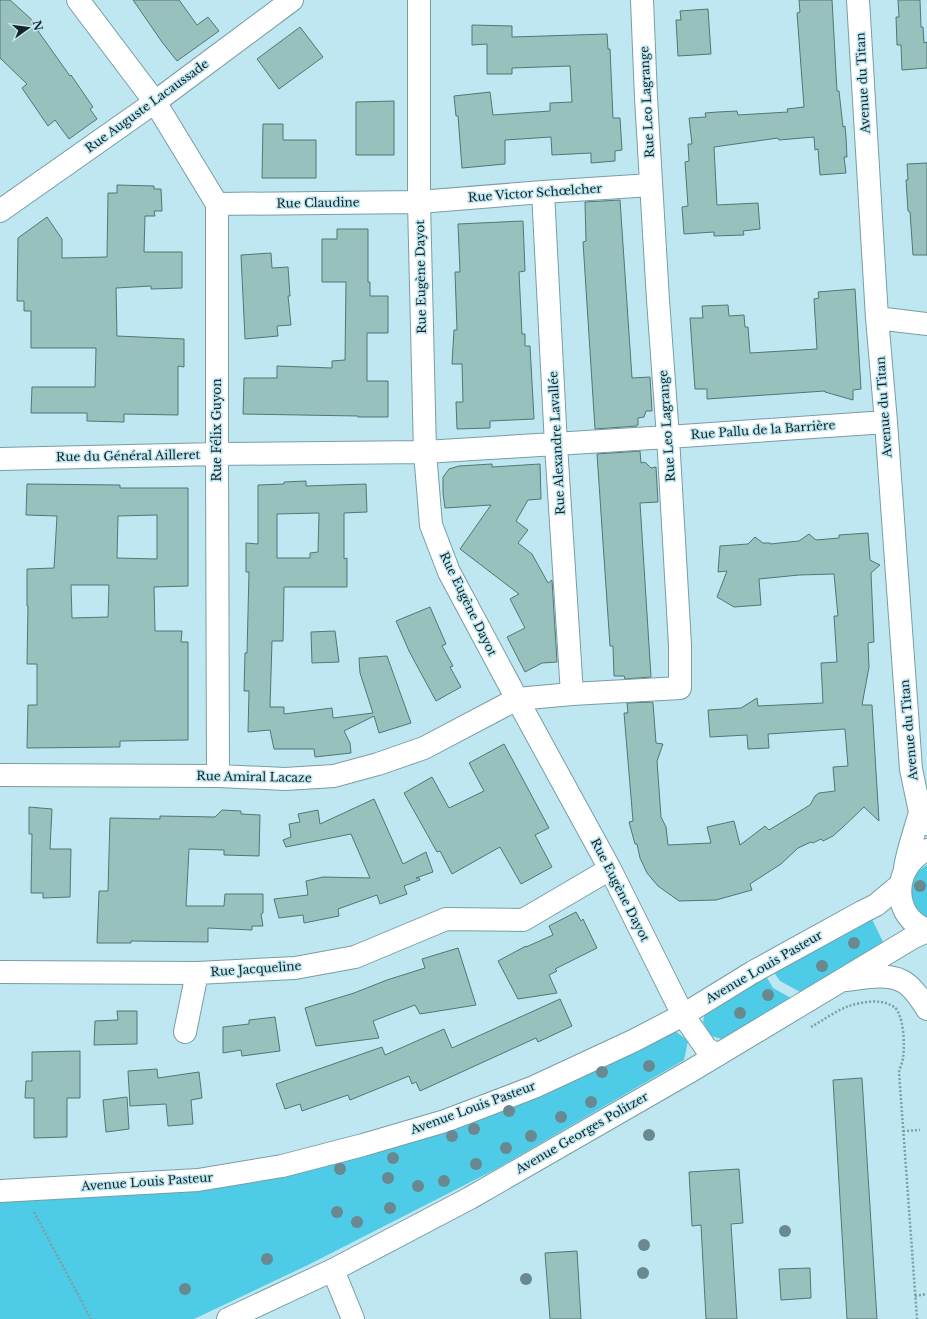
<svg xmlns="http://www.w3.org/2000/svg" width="927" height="1319" font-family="'Libre Baskerville',serif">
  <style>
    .green { fill: #4ecbe6 }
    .building { fill: #98c0bd; stroke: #517775; fill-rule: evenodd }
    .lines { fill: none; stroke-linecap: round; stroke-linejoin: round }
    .minor-casing { stroke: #789da6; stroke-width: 24 }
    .major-casing { stroke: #789da6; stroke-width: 24 }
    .path { stroke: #7f9ea5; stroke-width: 2.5; stroke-dasharray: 2 2; stroke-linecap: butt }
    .minor { stroke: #fff; stroke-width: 22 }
    .major { stroke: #fff; stroke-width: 22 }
    .tree { fill: #6a8890 }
    .labels { text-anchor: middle; stroke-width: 3; stroke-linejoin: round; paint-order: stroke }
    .street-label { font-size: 12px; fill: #152427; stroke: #bfe7f1 }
  </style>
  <rect width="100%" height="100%" fill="#bfe7f1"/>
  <path class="green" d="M927 865V919C925 917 922 915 920 913 906 899 909 874 927 865Z
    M871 917 884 944 802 993 780 981 773 971Z
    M766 976 773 988 791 998 722 1039 711 1036 703 1022 705 1012Z
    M674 1030 688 1041 684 1060 496 1169 306 1266 194 1319H0V1197L286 1170Z"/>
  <path class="building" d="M0 0H10L30 18 40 30 38 31 70 76 71 75 93 107 90 109 97 119 69 139 55 120 48 126 22 88 27 84 0 58Z
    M133 0H179L197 25 208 17 219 31 177 61 162 42Z
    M799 0H832L837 91H839L843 127 845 126 846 137 847 157H844L846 173 820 175 818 149 815 150 814 137 779 140 778 138 714 147 717 205 758 203 760 229 743 231 744 235 714 236V232L684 234 682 207 688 206 685 162 689 161 688 144H692L689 118 706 117 705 113 718 112 737 111 738 115 788 112 787 109 804 107 797 13 800 12Z
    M898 0H920L921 27H923L924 43 927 42V68L902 70 901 45H897L896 17H899Z
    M708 9 711 54 678 56 676 20H681L680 11Z
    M472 25 512 26V37L607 34 608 49H610L613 118H620L622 150 615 151V161L591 163V153L552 155 551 137 505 140V164L462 168 458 116H456L454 96 490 92 493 115 550 111V103L572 102 570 66 512 68V74H487V44L472 45Z
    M300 27 323 57 279 89 257 59Z
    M394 101V155H356V102Z
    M263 124H283V140H316V178H262Z
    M927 163V255H913L910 212 908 211 906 180H908L907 164Z
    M117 185 154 186V189H161L162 211H154L155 216H145L144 252H182V288L151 289V286L116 288 117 336 184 339V367L178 366V415L124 414V422L87 421V413H31L32 387H95L96 348H31V311H24V301H17L18 238 47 217 62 239V258L107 257 108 193H117Z
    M620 200 632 378 650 377 652 411H646L644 417 638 418V425H637V426L595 429 583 242 586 241 585 202Z
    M523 221 525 271 519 272 522 334H525V346H530L534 419 490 421V428L457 429 456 402H463L462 364H452L454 330H457L455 272H460L458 224Z
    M337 229H368V282H370V296H388V333H367V381H388V417H358V416L243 414 244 378H277V366L332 368V361L345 360 346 282H322V239H337Z
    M271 253 272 268 288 267 290 296H288L291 325 277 326 278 336 245 339 241 255Z
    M855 289 861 389 853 390V400L825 392V391L707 399V389H695L690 318H703L702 306 728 305 729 316 744 315 745 327H748L750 353 817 349 814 299 819 298 818 292Z
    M640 451 641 463 645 462 651 468 656 467 658 502 640 503 651 677 625 679 624 676H614L613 646H610L597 454Z
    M492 464V467L540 464 541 499 528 500 516 521 528 530 518 543 532 554 548 583 552 580 557 662 542 663 525 672 507 637 525 628 510 599 519 594 460 549 491 505 445 508 443 493V477L449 469 459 466Z
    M306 481V486L366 484 367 512 344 513V559L347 558V587H284L283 641H272L270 707H284V714L332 708 333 718 373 713 360 673 359 658 387 656 411 723 379 733 374 716 344 731 350 743 351 753 315 757 314 749H274L270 730 248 732 249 691H244L245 653H247L249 572H246V543L258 544V485L284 484V482ZM319 513 318 552 310 553V558H277V514Z
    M27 484 120 485V488H188V586L154 587 155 631H182L181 642H188V740L120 741V747L27 748 28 705H37V664H27L28 606H27V569L54 568 57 516 26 515ZM157 515V559L117 558 118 516ZM71 585H109L108 617 72 618Z
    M868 533 870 560 880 565 871 573 874 642 868 643 869 667 862 705H872L879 821 864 807 842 828 833 836 823 841 821 839 813 843 811 842 798 848 781 864 750 884 752 890 716 900 679 901 658 886 647 873 640 858 637 844H635L629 822 633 821 624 713H628L627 703 652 702 653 703 656 743 663 744 657 761 661 817 666 827 668 845 711 843 707 827 734 821 740 845 765 826 769 830 810 805 815 796 819 793 835 791 833 767 848 766 845 729 768 734 769 748 748 749 747 735 710 737 708 710 741 708 757 698 758 706 823 703 821 663 837 662 834 616H838L834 574 799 575 759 579 761 605 734 607 717 597 727 571 718 572 720 546 748 544 755 537 763 543H770V544L799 541 809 534 816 540 839 538V535Z
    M430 607 446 644 442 646 453 666 450 667 461 687 436 701 409 651 396 621Z
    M335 631 339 662 312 663 311 632Z
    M504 744 549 828 535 835 552 867 521 884 500 847 452 874 440 851 437 852 404 793 432 777 449 808 484 791 469 763Z
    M374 799 403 864 426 852 433 872 416 878H419L420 880 404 886 407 894 380 904 377 895 338 909 339 916 304 923 303 915 279 918 274 899 308 895 306 881 323 877 370 878 351 834 286 847 283 840 291 837 289 824 300 822 298 814 318 810 320 824Z
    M29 807 52 809 50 849H71L70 897 43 898V893H31L32 834H29Z
    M222 810 241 811V814L260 815 259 856 224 855V850L189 849 186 906H224L225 894H263V913L261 914 263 926H252V930L208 928V942L131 941V943H97L99 891H108L110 818 160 819V816L215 817Z
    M576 912 581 921 583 919 597 948 555 969 557 971 549 975 557 993 518 999 498 961 526 946V947L553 935 549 926Z
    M458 948 476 1005 420 1014 415 1005 373 1021 379 1038 316 1046 305 1008 354 993 387 980 425 968 422 959Z
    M560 999 572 1026 538 1042 536 1038 420 1091 416 1082 412 1084 409 1076 350 1100 348 1095 302 1111 300 1104 285 1109 276 1084 382 1047 385 1055 444 1029 452 1048Z
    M117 1011H137V1044L94 1045 95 1021 118 1020Z
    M275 1017 280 1051 242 1056 241 1050 223 1053V1027L249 1024V1020Z
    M80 1051V1098H67V1137L34 1138V1098H25L26 1081H32V1052Z
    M157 1069 158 1078 199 1072 202 1098 191 1100 193 1124 168 1126 166 1104 130 1106 128 1071Z
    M862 1078 877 1319H847L833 1080Z
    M127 1097 129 1129 106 1132 103 1100Z
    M739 1169 743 1223 731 1224 737 1319H706L701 1225 692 1226 689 1172Z
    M577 1251 581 1319H550L545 1253Z
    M810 1268 811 1298 781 1300 779 1269Z"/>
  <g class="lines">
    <g class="minor-casing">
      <path id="minor" d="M78 0 155 102 217 204V454L218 776
        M419 0V202L425 452 431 525 449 572 517 699 610 869 683 1015 706 1048 717 1055
        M858 0 877 318 886 422 911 769 920 812 927 824
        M543 192 556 445 572 694
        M217 204 419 202 543 192 651 185
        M0 211 155 102 292 0
        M877 318 927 324
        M0 459 217 454 425 452 668 437 886 422
        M0 775 218 776 285 779 334 776 378 764 424 748 517 699 572 694 680 688V645L668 437 658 300 646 98 642 0
        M905 868C908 849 915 831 920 812
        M0 972 197 973 295 968 355 957 446 919 523 920 610 869
        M185 1032 197 973
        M333 1270 353 1319"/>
    </g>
    <g class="major-casing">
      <path id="major" d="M927 850C898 862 890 904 916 924 919 926 923 928 927 930
        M846 980C864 978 886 973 902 981 911 985 922 1001 927 1009
        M0 1191 198 1180 282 1166 363 1145 445 1121 534 1087 633 1041 683 1015 753 972 862 912 876 905 900 885
        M228 1319 333 1270 470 1198 689 1072 912 938 927 931"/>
    </g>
    <path class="path" d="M811 1027C822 1021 837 1010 849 1006 862 1002 882 998 894 1007 904 1014 905 1046 903 1057 903 1062 900 1067 899 1072L917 1319
      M903 1131 920 1130
      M34 1212 91 1319
      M915 1296 927 1294"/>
    <use href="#minor" class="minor"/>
    <use href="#major" class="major"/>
  </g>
  <g class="tree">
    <circle cx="920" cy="886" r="6"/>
    <circle cx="854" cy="943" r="6"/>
    <circle cx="822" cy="966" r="6"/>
    <circle cx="768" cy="995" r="6"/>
    <circle cx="740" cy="1013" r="6"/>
    <circle cx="649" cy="1066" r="6"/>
    <circle cx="602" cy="1072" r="6"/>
    <circle cx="591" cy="1102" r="6"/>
    <circle cx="509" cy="1111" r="6"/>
    <circle cx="561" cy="1117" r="6"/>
    <circle cx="474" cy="1129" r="6"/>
    <circle cx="649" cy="1135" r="6"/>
    <circle cx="452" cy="1136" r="6"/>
    <circle cx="531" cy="1136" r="6"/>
    <circle cx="506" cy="1148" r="6"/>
    <circle cx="393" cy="1158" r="6"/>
    <circle cx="476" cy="1164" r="6"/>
    <circle cx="340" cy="1169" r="6"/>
    <circle cx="388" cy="1178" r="6"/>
    <circle cx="444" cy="1181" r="6"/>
    <circle cx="418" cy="1186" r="6"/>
    <circle cx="390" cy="1208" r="6"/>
    <circle cx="337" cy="1212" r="6"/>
    <circle cx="357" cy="1222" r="6"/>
    <circle cx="785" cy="1231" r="6"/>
    <circle cx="644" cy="1245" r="6"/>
    <circle cx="267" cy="1259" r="6"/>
    <circle cx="643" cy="1273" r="6"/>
    <circle cx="526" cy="1279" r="6"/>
    <circle cx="185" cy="1289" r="6"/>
  </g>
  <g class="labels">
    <g class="street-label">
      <text transform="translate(863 83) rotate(-93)" y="4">Avenue du Titan</text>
      <text transform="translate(647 102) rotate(-93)" y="4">Rue Leo Lagrange</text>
      <text transform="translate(147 106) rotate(-36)" y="4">Rue Auguste Lacaussade</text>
      <text transform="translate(535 193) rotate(-4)" y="4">Rue Victor Schœlcher</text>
      <text transform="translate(318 203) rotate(-1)" y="4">Rue Claudine</text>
      <text transform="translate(421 277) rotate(-91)" y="4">Rue Eugène Dayot</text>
      <text transform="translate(884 407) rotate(-94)" y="4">Avenue du Titan</text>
      <text transform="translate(667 426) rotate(-94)" y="4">Rue Leo Lagrange</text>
      <text transform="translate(217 430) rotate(-90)" y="4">Rue Félix Guyon</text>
      <text transform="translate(763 430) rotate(-4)" y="4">Rue Pallu de la Barrière</text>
      <text transform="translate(557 443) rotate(-93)" y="4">Rue Alexandre Lavallée</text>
      <text transform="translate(128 456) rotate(-1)" y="4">Rue du Général Ailleret</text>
      <text transform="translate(468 604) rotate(64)" y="4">Rue Eugène Dayot</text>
      <text transform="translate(909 730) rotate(-95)" y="4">Avenue du Titan</text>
      <text transform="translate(254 777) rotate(1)" y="4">Rue Amiral Lacaze</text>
      <text transform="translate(620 890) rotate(63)" y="4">Rue Eugène Dayot</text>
      <text transform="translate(764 967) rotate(-30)" y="4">Avenue Louis Pasteur</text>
      <text transform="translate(256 969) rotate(-4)" y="4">Rue Jacqueline</text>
      <text transform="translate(473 1108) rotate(-20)" y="4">Avenue Louis Pasteur</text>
      <text transform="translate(582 1133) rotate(-30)" y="4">Avenue Georges Politzer</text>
      <text transform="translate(147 1182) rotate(-4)" y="4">Avenue Louis Pasteur</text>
    </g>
  </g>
  <g transform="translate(28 28) rotate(76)" stroke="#bfe7f1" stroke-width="3" paint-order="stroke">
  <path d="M0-3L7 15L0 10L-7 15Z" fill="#152427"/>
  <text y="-6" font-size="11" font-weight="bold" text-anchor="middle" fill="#152427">N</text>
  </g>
</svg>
